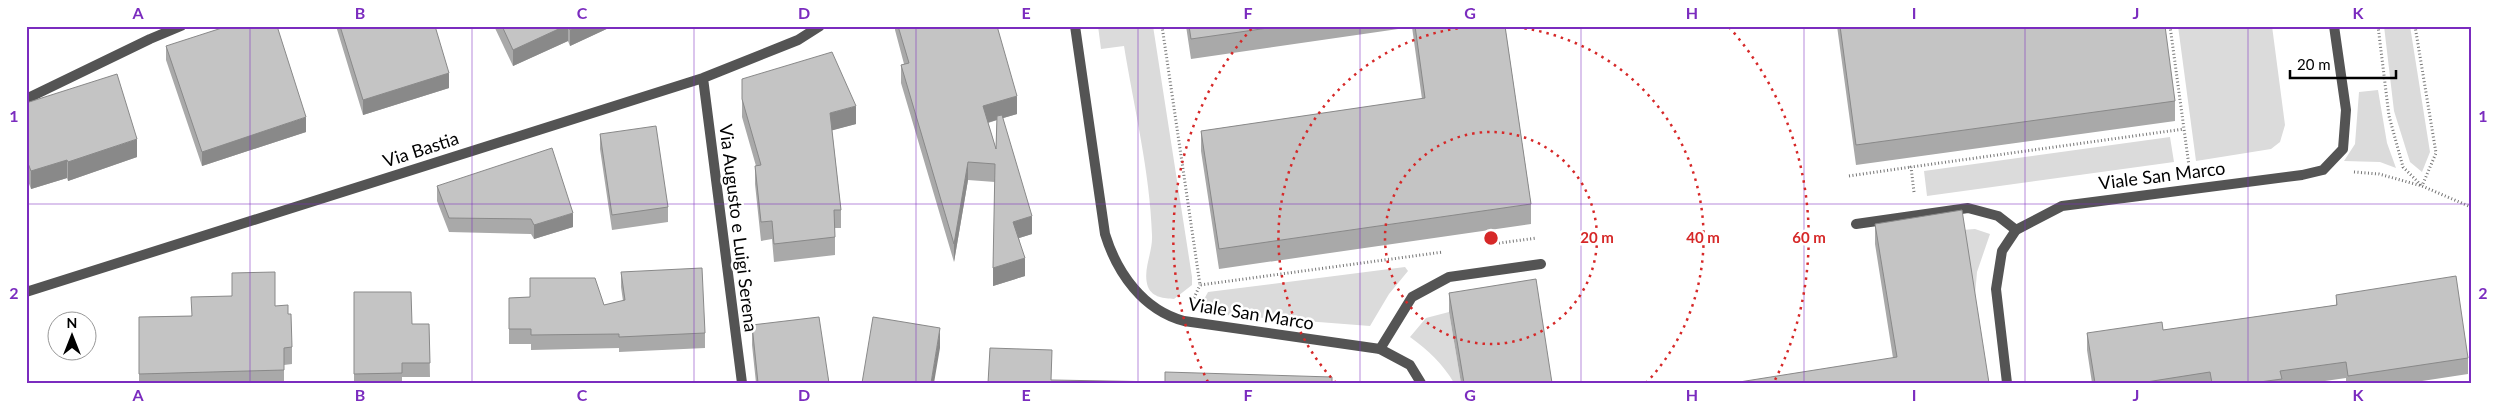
<svg xmlns="http://www.w3.org/2000/svg" width="2497" height="409" font-family="Lato,sans-serif">
  <style>
    .green { fill: #dbdbdb }
    .lines { fill: none; stroke-linecap: round; stroke-linejoin: round }
    .path { stroke: #767676; stroke-width: 3; stroke-dasharray: 1 2.5; stroke-linecap: butt }
    .pedestrian { stroke: #545454; stroke-width: 10 }
    .minor { stroke: #545454; stroke-width: 10 }
    .wall { fill: #a9a9a9; fill-rule: evenodd }
    .shaded-wall { fill: #898989 }
    .building { fill: #c4c4c4; stroke: #898989 }
    .grid { fill: none; stroke: #7b2cbf; stroke-width: 1; stroke-opacity: 0.55 }
    .ring { fill: none; stroke: #d62828; stroke-width: 2.5; stroke-dasharray: 2.5 5 }
    .labels { text-anchor: middle; stroke-width: 5; stroke-linejoin: round; paint-order: stroke }
    .street-label { font-size: 18px; fill: #000; stroke: #fff }
    .centre { fill: #d62828; stroke: #fff; stroke-width: 2.5 }
    .ring-label { font-size: 15px; text-anchor: middle; font-weight: bold; fill: #d62828; stroke: #fff; stroke-width: 5; stroke-linejoin: round; paint-order: stroke }
    .neatline { fill: none; stroke: #7b2cbf; stroke-width: 2 }
    .grid-label { font-size: 16px; text-anchor: middle; font-weight: bold; fill: #7b2cbf }
  </style>
  <rect width="100%" height="100%" fill="#fff"/>
  <path class="green" d="M1098 26H1153L1192 277V285L1174 299C1164 298 1153 298 1148 287 1142 270 1153 253 1152 235 1150 172 1134 108 1124 46L1101 49Z
    M2178 26H2272L2285 125 2280 142 2271 149 2196 161Z
    M2384 26H2410L2430 152 2422 172 2410 162 2394 111Z
    M2378 90 2387 143 2396 168 2380 162 2344 161 2355 144 2359 92Z
    M2170 137 2174 162 1927 196 1924 171Z
    M1975 229 1990 234 1977 272 1974 307 1962 230Z
    M1405 267 1408 271 1389 294 1370 326 1213 314 1204 311 1201 305 1208 292Z
    M1449 312 1461 383H1454C1443 364 1428 350 1410 337L1426 318Z"/>
  <g class="lines">
    <path class="path" d="M1162 26 1200 285 1443 252
      M2170 26 2189 166
      M2378 26 2389 116 2403 167 2422 186
      M2415 26 2436 153 2422 186
      M2354 172 2379 174 2422 186 2471 207
      M1849 176 1911 167
      M1914 192 1911 167 2184 129
      M1492 244 1537 238
      M1194 298 1200 285"/>
    <path class="pedestrian" d="M1856 224 1968 208 1998 216 2016 230
      M1380 349 1412 297 1449 277 1541 264"/>
    <path class="minor" d="M1075 26 1105 234C1117 273 1143 310 1184 321L1380 349 1410 365 1421 383
      M703 78 742 383
      M26 99 150 39 181 26
      M26 292 703 78 798 40 820 26
      M2007 383 1996 289 2002 251 2016 230 2062 206 2302 175 2323 170 2343 149 2346 110 2334 26"/>
  </g>
  <path class="wall" d="M336 26H435L449 88 363 115Z
    M494 26H613L570 46 568 41 513 66Z
    M895 26H997L1017 114 1003 118 1032 234 1019 238 1025 276 993 286 995 182 968 180 954 262 901 83V65L904 64 895 30ZM997 120 996 149 988 123Z
    M1186 26H1505L1531 204V224L1219 269 1201 151V131L1422 99 1412 27 1191 59Z
    M1837 26H1938V28L2175 101V121L1856 165Z
    M166 46 306 132 202 166 166 60Z
    M742 79 856 124 832 130 841 210V228H835V255L774 262 772 239 761 241 755 184V166H756L742 117Z
    M26 103 137 157 68 181 67 178 31 189 26 176Z
    M600 134 668 207V222L612 230 600 149Z
    M437 186 573 227 534 239 531 234 449 232 437 201Z
    M1875 224 1989 383 1893 358 1875 244Z
    M621 272 705 333V348L619 352V348L531 350V344H509V298L530 297 604 305 623 301 621 287Z
    M354 292 412 324H429L430 377H402V383H354Z
    M1449 293 1552 383H1461L1449 312Z
    M2336 295 2468 358V374L2409 383H2346V378L2311 383H2092L2087 350V333L2163 330 2336 305Z
    M275 306 288 314 292 347V364L284 365V383H139V317L191 316Z
    M752 325 829 383H756L752 345Z"/>
  <path class="shaded-wall" d="M565 26H568V41L513 66V50Z
    M578 26H613L570 46V30Z
    M449 73V88L363 115V100Z
    M1017 96V114L983 124V106Z
    M856 106V124L830 131V113Z
    M306 117V132L202 166V152Z
    M137 139V157L68 181V162Z
    M67 160V178L31 189V171Z
    M968 162V180L954 262V244Z
    M573 213V227L534 239V225Z
    M1032 216V234L1013 240V222Z
    M1025 258V276L993 286V268Z
    M940 328V348L934 383H931Z"/>
  <path class="building" d="M228 26H277L306 117 202 152 166 46Z
    M340 26H435L449 73 363 100Z
    M502 26H565L513 50Z
    M568 26H578L570 30Z
    M898 26H997L1017 96 983 106 996 149 997 116 1002 115 1032 216 1013 222 1025 258 993 268 995 164 968 162 954 244 901 65 909 63Z
    M1189 26H1282L1191 39Z
    M1415 26H1505L1531 204 1219 249 1201 131 1425 98Z
    M1840 26H1938V28L1948 26H2165L2175 101 1856 145Z
    M832 52 856 106 830 113 841 210H834L835 237 774 244 772 221 761 222 755 166 761 165 742 99V79Z
    M117 74 137 139 68 162 67 160 31 171 26 158V103Z
    M656 126 668 207 612 215 600 134Z
    M552 148 573 213 534 225 531 219 449 218 437 186Z
    M1962 210 1989 383H1733L1897 357 1875 224Z
    M702 268 705 333 619 337V334L531 335V329H509V298L530 297V278H595L604 305 625 300 621 272Z
    M275 272V306L288 305V314H291L292 347 284 348V370L139 374V317L192 316 191 297 232 296V273Z
    M2456 276 2468 358 2348 376 2346 362 2280 371 2282 379 2252 383H2212L2210 372 2140 383H2095L2087 333 2162 322 2163 330 2337 305 2336 295Z
    M1536 279 1552 383H1464L1449 293Z
    M354 292H411L412 324H429L430 363H402V373L354 374Z
    M819 317 829 383H758L752 325Z
    M873 317 940 328 931 383H862Z
    M990 348 1052 350 1051 380 1165 382V372L1332 377V383H988Z"/>
  <path class="grid" d="M250 26V383M472 26V383M694 26V383M916 26V383M1138 26V383M1360 26V383M1581 26V383M1804 26V383M2025 26V383M2248 26V383M26 204H2471"/>
  <g class="ring">
    <circle cx="1491" cy="238" r="106"/>
    <path d="M1336 383A212 212 0 0 1 1480 26M1502 26A212 212 0 0 1 1646 383"/>
    <path d="M1208 382A318 318 0 0 1 1253 27M1729 27A318 318 0 0 1 1774 382"/>
  </g>
  <g class="labels">
    <g class="street-label">
      <text transform="translate(421 150) rotate(-18)" y="6">Via Bastia</text>
      <text transform="translate(2162 176) rotate(-7)" y="6">Viale San Marco</text>
      <text transform="translate(738 228) rotate(83)" y="6">Via Augusto e Luigi Serena</text>
      <text transform="translate(1251 314) rotate(9)" y="6">Viale San Marco</text>
    </g>
  </g>
  <circle cx="1491" cy="238" r="8" class="centre"/>
  <g class="ring-label">
    <text x="1597" y="243">20 m</text>
    <text x="1703" y="243">40 m</text>
    <text x="1809" y="243">60 m</text>
  </g>
  <rect width="2497" height="409" fill="none" stroke="#ffffff" stroke-width="55"/>
  <g transform="translate(72 336)"><circle r="24" fill="#ffffff" stroke="#999999"/>
  <path d="M0-4L9 19L0 12L-9 19Z" fill="#000000"/>
  <text y="-8" font-size="14" font-weight="bold" text-anchor="middle" fill="#000000">N</text>
  </g>
  <path d="M2290 70v8h106v-8" fill="none" stroke="#000000" stroke-width="2.5"/>
  <text x="2297" y="70" font-size="15" fill="#000000" stroke="#ffffff" stroke-width="4" paint-order="stroke">20 m</text>
  <rect x="28" y="28" width="2442" height="354" class="neatline"/>
  <g class="grid-label">
    <text x="138" y="19">A</text>
    <text x="360" y="19">B</text>
    <text x="582" y="19">C</text>
    <text x="804" y="19">D</text>
    <text x="1026" y="19">E</text>
    <text x="1248" y="19">F</text>
    <text x="1470" y="19">G</text>
    <text x="1692" y="19">H</text>
    <text x="1914" y="19">I</text>
    <text x="2136" y="19">J</text>
    <text x="2358" y="19">K</text>
    <text x="14" y="122">1</text>
    <text x="2483" y="122">1</text>
    <text x="14" y="299">2</text>
    <text x="2483" y="299">2</text>
    <text x="138" y="401">A</text>
    <text x="360" y="401">B</text>
    <text x="582" y="401">C</text>
    <text x="804" y="401">D</text>
    <text x="1026" y="401">E</text>
    <text x="1248" y="401">F</text>
    <text x="1470" y="401">G</text>
    <text x="1692" y="401">H</text>
    <text x="1914" y="401">I</text>
    <text x="2136" y="401">J</text>
    <text x="2358" y="401">K</text>
  </g>
</svg>
